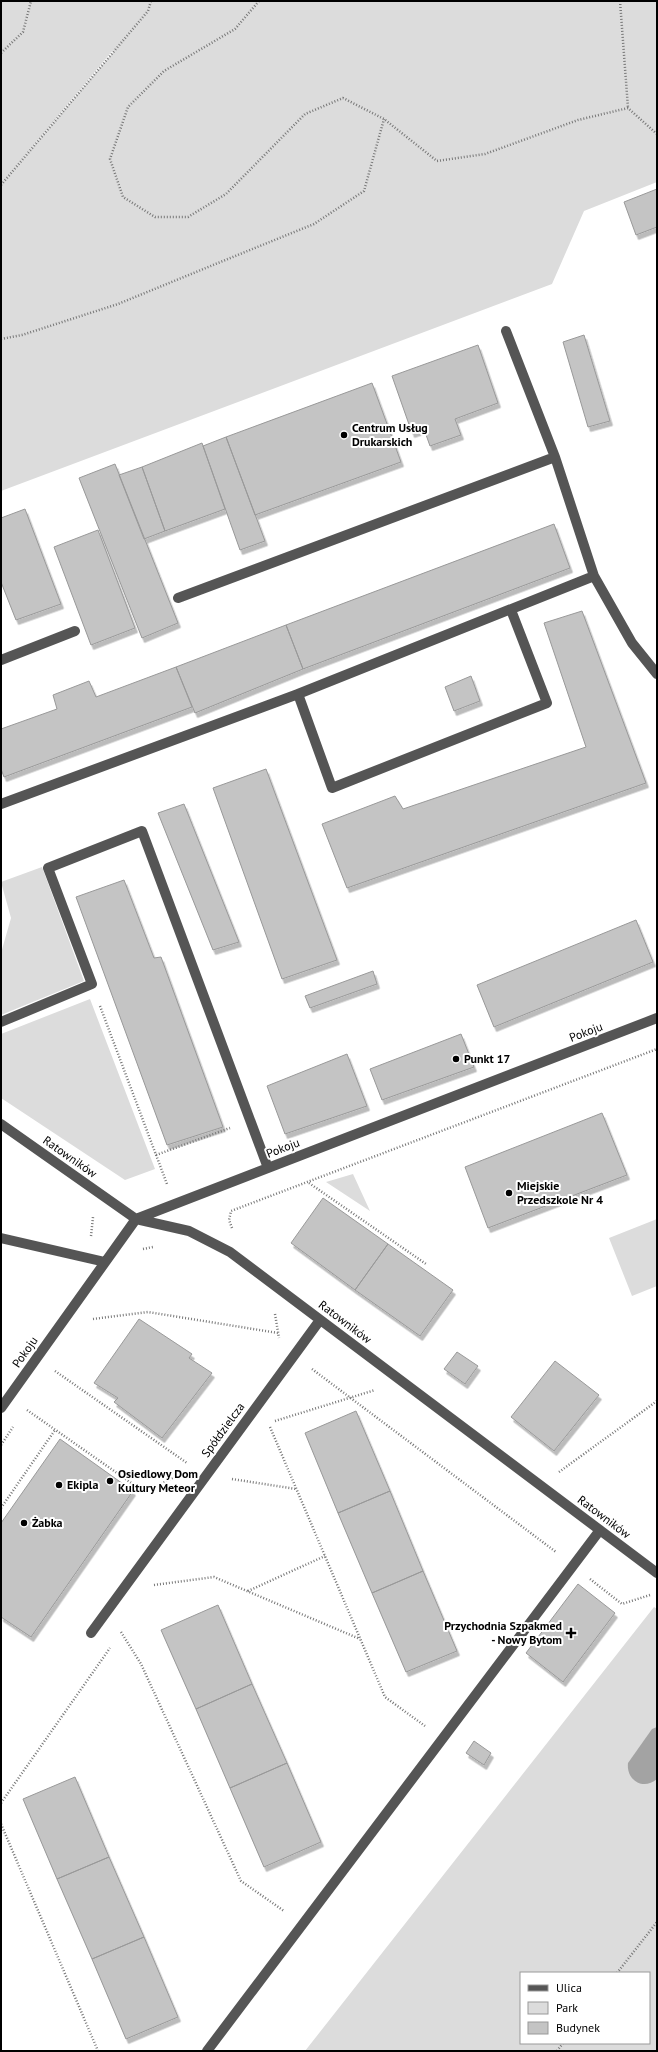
<svg xmlns="http://www.w3.org/2000/svg" width="658" height="2052" font-family="'PT Sans',sans-serif">
  <style>
    .green { fill: #dcdcdc; fill-rule: evenodd }
    .water { fill: #a3a3a3 }
    .building { fill: #c4c4c4; stroke: #999; filter: url(#shadow) }
    .lines { fill: none; stroke-linecap: round; stroke-linejoin: round }
    .path { stroke: #777; stroke-width: 2.5; stroke-dasharray: 1 2; stroke-linecap: butt }
    .minor { stroke: #555; stroke-width: 10 }
    .poi-dot { fill: #000; stroke: #fff; stroke-width: 1.5 }
    .labels { text-anchor: middle; stroke-width: 4; stroke-linejoin: round; paint-order: stroke }
    .poi-label { font-size: 12px; font-weight: bold; fill: #000; stroke: #fff; text-anchor: start }
    .street-label { font-size: 12px; fill: #000; stroke: #fff }
  </style>
  <defs>
    <filter id="shadow"><feDropShadow dx="2.5" dy="4.5" stdDeviation="0" flood-color="#0004"/></filter>
  </defs>
  <rect width="100%" height="100%" fill="#fff"/>
  <path class="green" d="M1 1H657V182L584 211 552 284 1 491ZM113 50 114 51 8 176Z
    M42 867 84 981 1 1015V953L11 918 1 882Z
    M90 999 155 1169 125 1180 1 1098V1034Z
    M353 1174 370 1211 326 1182Z
    M657 1219V1286L632 1296 609 1238Z
    M654 1607 657 1609V2051H305ZM521 1973H649V2043H521Z"/>
  <path class="water" d="M657 1727V1779C643 1791 626 1780 628 1763L652 1729Z"/>
  <path class="building" d="M657 189V227L636 235 624 202Z
    M584 335 610 421 588 427 563 342Z
    M478 345 498 403 455 419 461 435 430 446 424 429 412 433 392 376Z
    M372 383 401 462 255 515 226 437Z
    M226 437 265 541 240 550 203 446Z
    M202 443 225 509 165 531 142 467Z
    M115 464 178 623 142 638 79 478Z
    M142 467 165 531 144 539 119 475Z
    M25 509 61 604 16 620 1 582V518Z
    M554 524 570 568 303 669 286 625Z
    M98 530 135 628 91 645 54 547Z
    M582 611 646 783 347 888 322 824 395 796 403 809 586 747 544 623Z
    M286 625 303 669 195 713 176 667Z
    M176 667 192 707 4 777 1 769V729L57 709 53 695 89 681 96 697Z
    M471 676 480 701 454 711 445 687Z
    M266 769 337 960 282 979 213 788Z
    M184 804 239 942 213 950 158 813Z
    M124 880 154 958 161 957 223 1127 167 1145 76 897Z
    M636 920 653 962 494 1027 477 985Z
    M373 971 377 984 310 1008 305 996Z
    M461 1034 474 1067 382 1100 370 1069Z
    M347 1054 367 1106 285 1134 267 1086Z
    M602 1113 627 1175 488 1228 465 1167Z
    M323 1198 388 1244 355 1290 291 1243Z
    M388 1244 453 1290 420 1336 355 1290Z
    M139 1319 192 1354 189 1358 212 1373 162 1438 114 1402 118 1398 94 1383Z
    M457 1352 478 1366 465 1384 444 1369Z
    M555 1361 599 1395 554 1451 511 1417Z
    M356 1411 390 1491 338 1513 305 1433Z
    M60 1439 133 1491 31 1637 1 1617V1523Z
    M390 1491 423 1571 372 1593 338 1513Z
    M423 1571 457 1651 406 1672 372 1593Z
    M578 1584 615 1613 563 1682 526 1653Z
    M218 1605 252 1684 196 1709 161 1630Z
    M252 1684 287 1763 230 1788 196 1709Z
    M474 1741 491 1753 484 1765 466 1753Z
    M287 1763 321 1842 264 1867 230 1788Z
    M75 1777 109 1857 57 1879 23 1799Z
    M109 1857 144 1937 92 1959 57 1879Z
    M144 1937 178 2017 126 2039 92 1959Z"/>
  <g class="lines">
    <path class="path" d="M259 1 235 29 164 71 128 107 110 159 123 197 155 217H188L226 194 305 114 343 98 384 119 437 161 485 154 578 120 628 108 657 134
      M620 1 628 108
      M1 53 23 32 31 1
      M1 185 148 11 151 1
      M1 339 22 335 118 304 218 263 314 224 364 191 384 119
      M100 1006 167 1184
      M156 1155 230 1128
      M309 1183 426 1264
      M232 1228 229 1220 231 1211 657 1049
      M91 1236 93 1217
      M143 1249 153 1247
      M275 1314 279 1338
      M93 1319 148 1312 278 1333
      M312 1369 556 1552
      M55 1371 187 1463
      M27 1410 137 1487H155L178 1475
      M275 1421 375 1390
      M270 1427 385 1697 425 1726
      M1 1445 13 1427
      M559 1472 657 1401
      M232 1479 296 1489
      M1 1508 55 1430
      M590 1579 622 1604 650 1595
      M154 1585 214 1577 360 1639
      M248 1591 325 1556
      M121 1632 141 1664 241 1881 284 1911
      M1 1803 110 1648
      M1 1824 98 2051
      M617 1973 657 1922
      M557 2051 563 2043"/>
    <path class="minor" d="M506 331 555 457 594 576 632 643 657 674
      M178 598 555 457
      M511 610 547 703 332 788 298 694 594 576
      M1 660 75 631
      M1 804 298 694
      M1 1022 92 984 48 868 142 831 268 1168
      M1 1124 136 1219 189 1231 230 1252 657 1573
      M1 1238 105 1262
      M1 1408 136 1219 657 1018
      M91 1633 320 1320
      M207 2051 600 1530"/>
  </g>
  <g class="poi-dot">
    <circle cx="344" cy="435" r="4"/>
    <circle cx="456" cy="1059" r="4"/>
    <circle cx="509" cy="1193" r="4"/>
    <circle cx="110" cy="1481" r="4"/>
    <circle cx="59" cy="1485" r="4"/>
    <circle cx="24" cy="1523" r="4"/>
    <path d="M569 1627h4v4h4v4h-4v4h-4v-4h-4v-4h4z"/>
  </g>
  <g class="labels">
    <g class="poi-label">
      <text x="352" y="432">Centrum Usług<tspan x="352" dy="14">Drukarskich</tspan></text>
      <text x="464" y="1063">Punkt 17</text>
      <text x="517" y="1190">Miejskie<tspan x="517" dy="14">Przedszkole Nr 4</tspan></text>
      <text x="118" y="1478">Osiedlowy Dom<tspan x="118" dy="14">Kultury Meteor</tspan></text>
      <text x="67" y="1489">Ekipla</text>
      <text x="32" y="1527">Żabka</text>
      <text x="562" y="1630" text-anchor="end">Przychodnia Szpakmed<tspan x="562" dy="14">- Nowy Bytom</tspan></text>
    </g>
    <g class="street-label">
      <text transform="translate(586 1032) rotate(-21)" y="4">Pokoju</text>
      <text transform="translate(283 1148) rotate(-21)" y="4">Pokoju</text>
      <text transform="translate(70 1157) rotate(35)" y="4">Ratowników</text>
      <text transform="translate(345 1322) rotate(37)" y="4">Ratowników</text>
      <text transform="translate(25 1352) rotate(-55)" y="4">Pokoju</text>
      <text transform="translate(223 1430) rotate(-54)" y="4">Spółdzielcza</text>
      <text transform="translate(604 1517) rotate(37)" y="4">Ratowników</text>
    </g>
  </g>
  <rect width="658" height="2052" fill="none" stroke="#000000" stroke-width="4"/>
  <rect x="520" y="1972" width="130" height="72" fill="#ffffff" stroke="#999999"/>
  <rect x="528" y="1985" width="20" height="6" fill="#555555" stroke="#999999"/>
  <text x="556" y="1992" font-size="12" fill="#000000">Ulica</text>
  <rect x="528" y="2002" width="20" height="12" fill="#dcdcdc" stroke="#999999"/>
  <text x="556" y="2012" font-size="12" fill="#000000">Park</text>
  <rect x="528" y="2022" width="20" height="12" fill="#c4c4c4" stroke="#999999"/>
  <text x="556" y="2032" font-size="12" fill="#000000">Budynek</text>
</svg>
